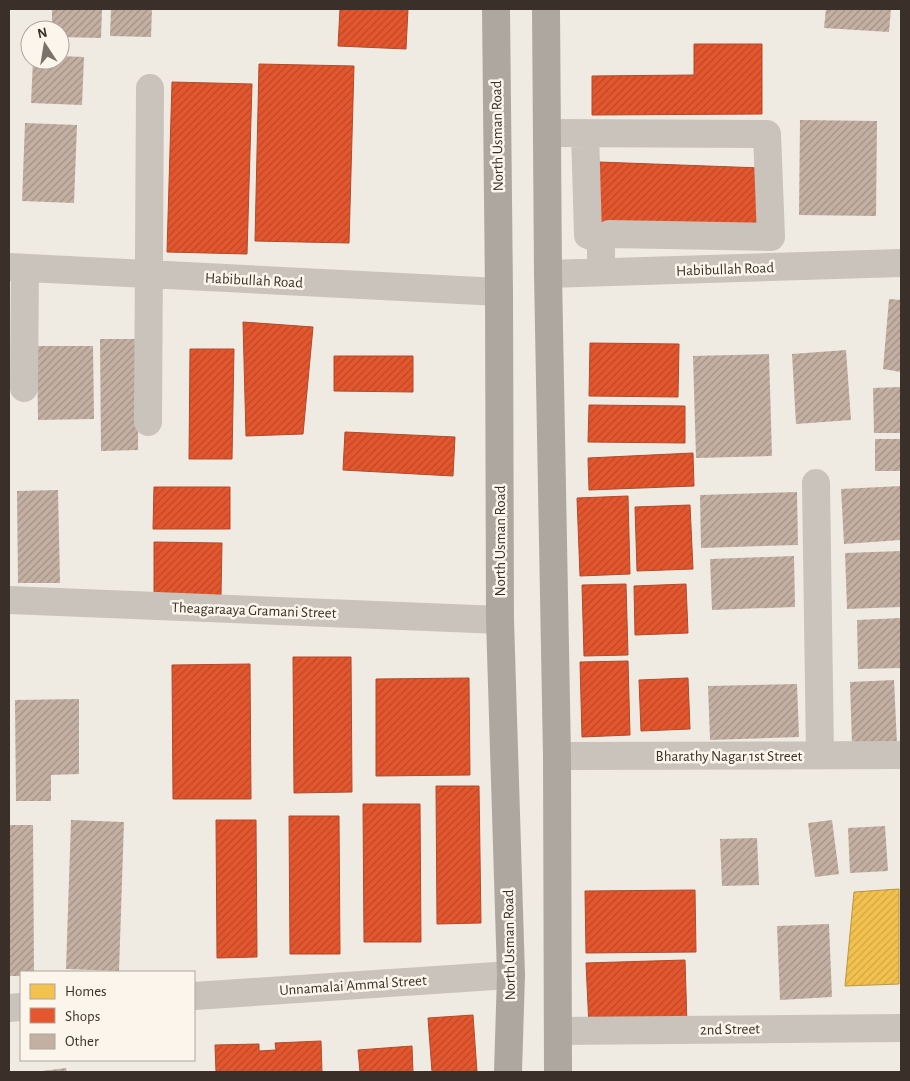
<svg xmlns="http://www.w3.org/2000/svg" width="910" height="1081" font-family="'Alegreya Sans',sans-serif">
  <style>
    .homes { fill: url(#homes-hatch); stroke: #bb9643 }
    .shops { fill: url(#shops-hatch); stroke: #b14b2c }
    .building { fill: url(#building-hatch) }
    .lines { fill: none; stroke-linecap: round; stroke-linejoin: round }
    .minor { stroke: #c9c3bb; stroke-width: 28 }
    .major { stroke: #aea7a0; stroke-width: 28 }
    .labels { text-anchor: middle; stroke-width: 5; stroke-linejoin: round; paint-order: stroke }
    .street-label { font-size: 15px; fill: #3a3029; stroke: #fbf5eb }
  </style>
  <defs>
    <pattern id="homes-hatch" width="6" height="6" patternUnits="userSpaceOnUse" patternTransform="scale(1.25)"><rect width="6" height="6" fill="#f2c14e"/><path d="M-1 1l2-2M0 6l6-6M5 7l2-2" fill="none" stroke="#d0a644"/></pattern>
    <pattern id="shops-hatch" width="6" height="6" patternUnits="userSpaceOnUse" patternTransform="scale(1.25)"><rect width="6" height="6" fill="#e4572e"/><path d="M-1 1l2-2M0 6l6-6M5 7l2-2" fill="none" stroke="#ba4827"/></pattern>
    <pattern id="building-hatch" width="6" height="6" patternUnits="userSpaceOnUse" patternTransform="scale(1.25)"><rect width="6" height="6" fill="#c4b0a3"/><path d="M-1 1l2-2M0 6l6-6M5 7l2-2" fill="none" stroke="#a09085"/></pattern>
  </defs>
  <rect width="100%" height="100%" fill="#efebe2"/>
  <path class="homes" d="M899 889V984L845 986 854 892Z"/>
  <path class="shops" d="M340 9H408L406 49 338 46Z
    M694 44H762V114L592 115V76L694 75Z
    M259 64 354 66 349 243 255 241Z
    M172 82 252 84 247 254 167 252Z
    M599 162 761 168 758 233 597 228Z
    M243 322 313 327 303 434 246 436Z
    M590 343 679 344 678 397 589 396Z
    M190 349H234L232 459H189Z
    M334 356H413V392L334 391Z
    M589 405 685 406V443L588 442Z
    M345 432 455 437 453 476 343 470Z
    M693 453 694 486 589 490 588 458Z
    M154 487H230V529H153Z
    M628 496 630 574 580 576 577 498Z
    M690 505 693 569 637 571 635 507Z
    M154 542 222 543 221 595H154Z
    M626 584 628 655 584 656 582 585Z
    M686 584 688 633 635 635 634 586Z
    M293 657H351L352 792 294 793Z
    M628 661 630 735 582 737 580 662Z
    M250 664 251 799H173L172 665Z
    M469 678 470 775 376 776V679Z
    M688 678 690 729 641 731 639 680Z
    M436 786H479L481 923 437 924Z
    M363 804H420L421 942H364Z
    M289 816H339L340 954H290Z
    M216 820H256L257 957 217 958Z
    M695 890 696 952 586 953 585 891Z
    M685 960 687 1024 589 1027 586 963Z
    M473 1015 477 1072H432L428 1018Z
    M321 1041 322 1072H216L215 1045 259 1044V1051L276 1050 275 1043Z
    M412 1046 413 1072H360L358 1050Z"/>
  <path class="building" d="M52 9H102L101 38 60 37V30H52Z
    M111 9H152L151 37 110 36Z
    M826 9H891L889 32 824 28Z
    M60 56 84 57 82 105 31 103 33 60H60Z
    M800 120 877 121 876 216 799 215Z
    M25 123 77 125 74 203 22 201Z
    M889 299 901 300V372L883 369Z
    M100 339H139L138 450 101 451Z
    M37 346H93L94 419 38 420Z
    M846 350 851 420 796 424 792 354Z
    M769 354 772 456 696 458 693 356Z
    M901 387V433H874L873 388Z
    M875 439H901V471H875Z
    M901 486V540L844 544 841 489Z
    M58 490 60 583H18L17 491Z
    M797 492 798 545 701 548 700 495Z
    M901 551V607L847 609 845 553Z
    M794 556 795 607 712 610 710 559Z
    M901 618V668L858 669 857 620Z
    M894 680 897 744 852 745 850 682Z
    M797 684 799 737 710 740 708 686Z
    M79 699V774L51 775V801H16L15 700Z
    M71 820 124 822 119 971 66 969Z
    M832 820 839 874 815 877 808 823Z
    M9 825H33L34 972H21V976H9Z
    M885 826 888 871 850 873 848 828Z
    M757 838 759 885 722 886 720 839Z
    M829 924 832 997 780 1000 777 926Z
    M66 1068 67 1072H42V1071Z"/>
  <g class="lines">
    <path class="minor" d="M547 133 767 134 771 237 609 234 601 240V272
      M585 133 588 235 601 240
      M9 267 499 292
      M548 274 901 263
      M24 388 25 268
      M148 422 150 88
      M816 483 820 755
      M9 600 500 620
      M557 756 901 755
      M194 996 511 975
      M9 1008 21 1007
      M558 1031 901 1028"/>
    <path class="major" d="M496 9 499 292 500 620 511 975 508 1072
      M546 9 548 274 557 756 558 1072"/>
  </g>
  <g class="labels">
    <g class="street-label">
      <text transform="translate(497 136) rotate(-91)" y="5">North Usman Road</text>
      <text transform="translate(725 269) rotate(-2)" y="5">Habibullah Road</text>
      <text transform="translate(254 280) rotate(3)" y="5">Habibullah Road</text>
      <text transform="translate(500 541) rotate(-90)" y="5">North Usman Road</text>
      <text transform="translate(254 610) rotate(2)" y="5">Theagaraaya Gramani Street</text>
      <text x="729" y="761">Bharathy Nagar 1st Street</text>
      <text transform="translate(509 945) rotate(-91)" y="5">North Usman Road</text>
      <text transform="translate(353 985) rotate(-4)" y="5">Unnamalai Ammal Street</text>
      <text transform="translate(730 1029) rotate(-1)" y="5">2nd Street</text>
    </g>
  </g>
  <rect width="910" height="1081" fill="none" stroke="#3a3029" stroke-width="20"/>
  <rect x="20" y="971" width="175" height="90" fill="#fbf5eb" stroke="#aea69d"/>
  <rect x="30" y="984" width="25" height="15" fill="#f2c14e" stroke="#aea69d"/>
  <text x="65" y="996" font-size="15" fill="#3a3029">Homes</text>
  <rect x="30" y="1008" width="25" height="15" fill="#e4572e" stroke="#aea69d"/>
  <text x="65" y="1021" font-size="15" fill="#3a3029">Shops</text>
  <rect x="30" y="1034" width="25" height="15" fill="#c4b0a3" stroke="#aea69d"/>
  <text x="65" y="1046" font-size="15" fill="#3a3029">Other</text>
  <g transform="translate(45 45) rotate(348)"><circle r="24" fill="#fbf5eb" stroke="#aea69d"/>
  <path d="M0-4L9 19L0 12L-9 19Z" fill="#79716a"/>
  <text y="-8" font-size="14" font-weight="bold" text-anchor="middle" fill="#3a3029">N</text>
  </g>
</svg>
